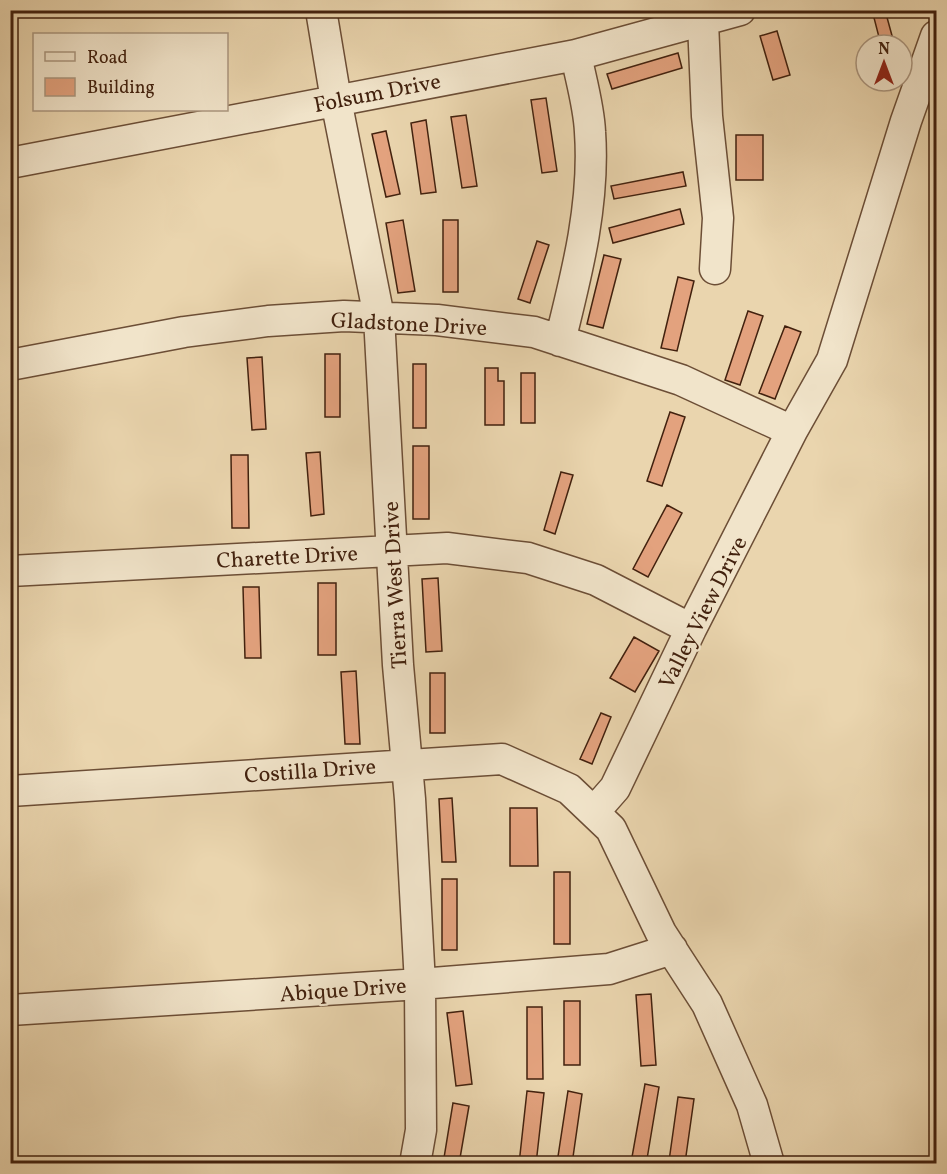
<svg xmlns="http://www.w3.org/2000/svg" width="947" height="1174" font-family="Vollkorn,serif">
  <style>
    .building { fill: #e3a27e; stroke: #42210e; stroke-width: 1.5 }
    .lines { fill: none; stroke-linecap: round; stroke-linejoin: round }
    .minor-casing { stroke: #6c4e36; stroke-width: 33 }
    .minor { stroke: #f1e4ca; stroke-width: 30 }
    .labels { text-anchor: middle; stroke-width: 4.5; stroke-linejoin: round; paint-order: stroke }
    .street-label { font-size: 22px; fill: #42210e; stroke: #f1e4ca }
  </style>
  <rect width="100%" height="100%" fill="#ead5ae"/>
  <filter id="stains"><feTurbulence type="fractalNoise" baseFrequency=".00333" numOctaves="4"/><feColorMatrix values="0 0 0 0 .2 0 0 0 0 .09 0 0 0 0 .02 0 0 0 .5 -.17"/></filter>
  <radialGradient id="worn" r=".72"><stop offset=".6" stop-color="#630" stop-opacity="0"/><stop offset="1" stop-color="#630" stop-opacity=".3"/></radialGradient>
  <path class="building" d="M872 10H885L894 43 881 45Z
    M777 31 790 75 773 80 760 36Z
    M678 53 682 68 612 89 607 74Z
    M546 98 557 171 542 173 531 100Z
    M466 115 477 186 462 188 451 117Z
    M426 120 436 192 421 194 411 123Z
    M386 131 400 194 386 197 372 134Z
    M736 135H763V180H736Z
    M683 172 686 186 614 199 611 186Z
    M680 209 684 224 613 243 609 228Z
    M403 220 415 291 398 293 386 223Z
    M443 220H458V292H443Z
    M537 241 549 245 530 303 518 299Z
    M604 255 621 259 603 328 587 324Z
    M678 277 694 281 677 351 661 348Z
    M748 311 763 316 740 385 725 380Z
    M785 326 801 332 775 399 759 393Z
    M325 354H340V417H325Z
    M262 357 266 429 252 430 247 358Z
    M413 364H426V428H413Z
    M485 368H498V381H504V425H485Z
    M521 373H535V423H521Z
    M670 412 685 417 662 486 647 481Z
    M413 446H429V519H413Z
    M320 452 324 514 311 516 306 453Z
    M231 455H248L249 528H232Z
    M561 472 573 475 555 534 544 530Z
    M667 505 682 513 648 577 633 569Z
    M438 578 442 651 426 652 422 579Z
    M318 583H336V655H318Z
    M243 587H259L261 658H245Z
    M634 637 659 651 635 692 610 678Z
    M356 671 360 744H345L341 672Z
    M430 673H445V733H430Z
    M601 713 611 717 592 764 580 759Z
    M452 798 456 862H442L439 799Z
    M510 808H537L538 866H510Z
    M554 872H570V944H554Z
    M442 879H457V950H442Z
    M651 994 656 1065 641 1066 636 995Z
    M564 1001H580V1065H564Z
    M527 1007H542L543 1079H527Z
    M463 1011 472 1084 456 1086 447 1013Z
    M645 1084 659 1087 647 1159 632 1157Z
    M527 1091 544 1093 536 1164H519Z
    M568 1091 582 1094 572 1164 557 1163Z
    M678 1097 694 1099 685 1163 669 1161Z
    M453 1103 469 1106 459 1164H443Z"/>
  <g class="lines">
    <g class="minor-casing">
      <path id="minor" d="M321 10 336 100 379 317 398 665 410 799 420 984 421 1130 415 1164
        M703 22 707 116 718 218 715 269
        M10 163 576 55 740 10
        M560 341C577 273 595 203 590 132 589 107 581 80 576 55
        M10 365 184 332 268 321 344 316 437 320 534 332 681 380 792 431
        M10 571 447 548 528 558 596 580 691 629
        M10 791 502 759 569 789 611 829 661 933 707 1004 752 1105 769 1164
        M594 812 615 788 691 629 792 431 832 360 906 121 936 36
        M10 1010 420 984 609 969 672 949"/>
    </g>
    <use href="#minor" class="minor"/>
  </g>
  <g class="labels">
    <g class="street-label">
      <text transform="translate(377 92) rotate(-11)" y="8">Folsum Drive</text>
      <text transform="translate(409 323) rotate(3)" y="8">Gladstone Drive</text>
      <text transform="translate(287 556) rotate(-3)" y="8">Charette Drive</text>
      <text transform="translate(394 585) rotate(-93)" y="8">Tierra West Drive</text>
      <text transform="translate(702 612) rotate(-63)" y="8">Valley View Drive</text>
      <text transform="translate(310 770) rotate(-4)" y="8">Costilla Drive</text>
      <text transform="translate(343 989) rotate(-4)" y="8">Abique Drive</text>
    </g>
  </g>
  <rect width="947" height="1174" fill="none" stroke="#ead5ae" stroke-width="36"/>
  <rect x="12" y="12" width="923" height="1150" fill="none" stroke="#42210e" stroke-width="3"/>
  <rect x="18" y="18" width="911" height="1138" fill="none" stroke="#42210e" stroke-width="1.5"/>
  <rect x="33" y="33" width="195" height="78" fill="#f1e4ca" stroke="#ab967f" stroke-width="1.5"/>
  <rect x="45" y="52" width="30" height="9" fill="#f1e4ca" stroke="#ab967f" stroke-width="1.5"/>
  <text x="87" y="63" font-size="18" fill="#42210e">Road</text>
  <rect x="45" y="78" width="30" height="18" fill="#e3a27e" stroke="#ab967f" stroke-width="1.5"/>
  <text x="87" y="93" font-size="18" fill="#42210e">Building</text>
  <g transform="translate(884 63)"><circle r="28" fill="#f1e4ca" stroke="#ab967f" stroke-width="1.5"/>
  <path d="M0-4.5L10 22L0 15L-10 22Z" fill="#8f2418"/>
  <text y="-9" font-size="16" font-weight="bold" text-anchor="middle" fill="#42210e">N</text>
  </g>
  <rect width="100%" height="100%" filter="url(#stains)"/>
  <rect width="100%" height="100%" fill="url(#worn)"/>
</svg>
